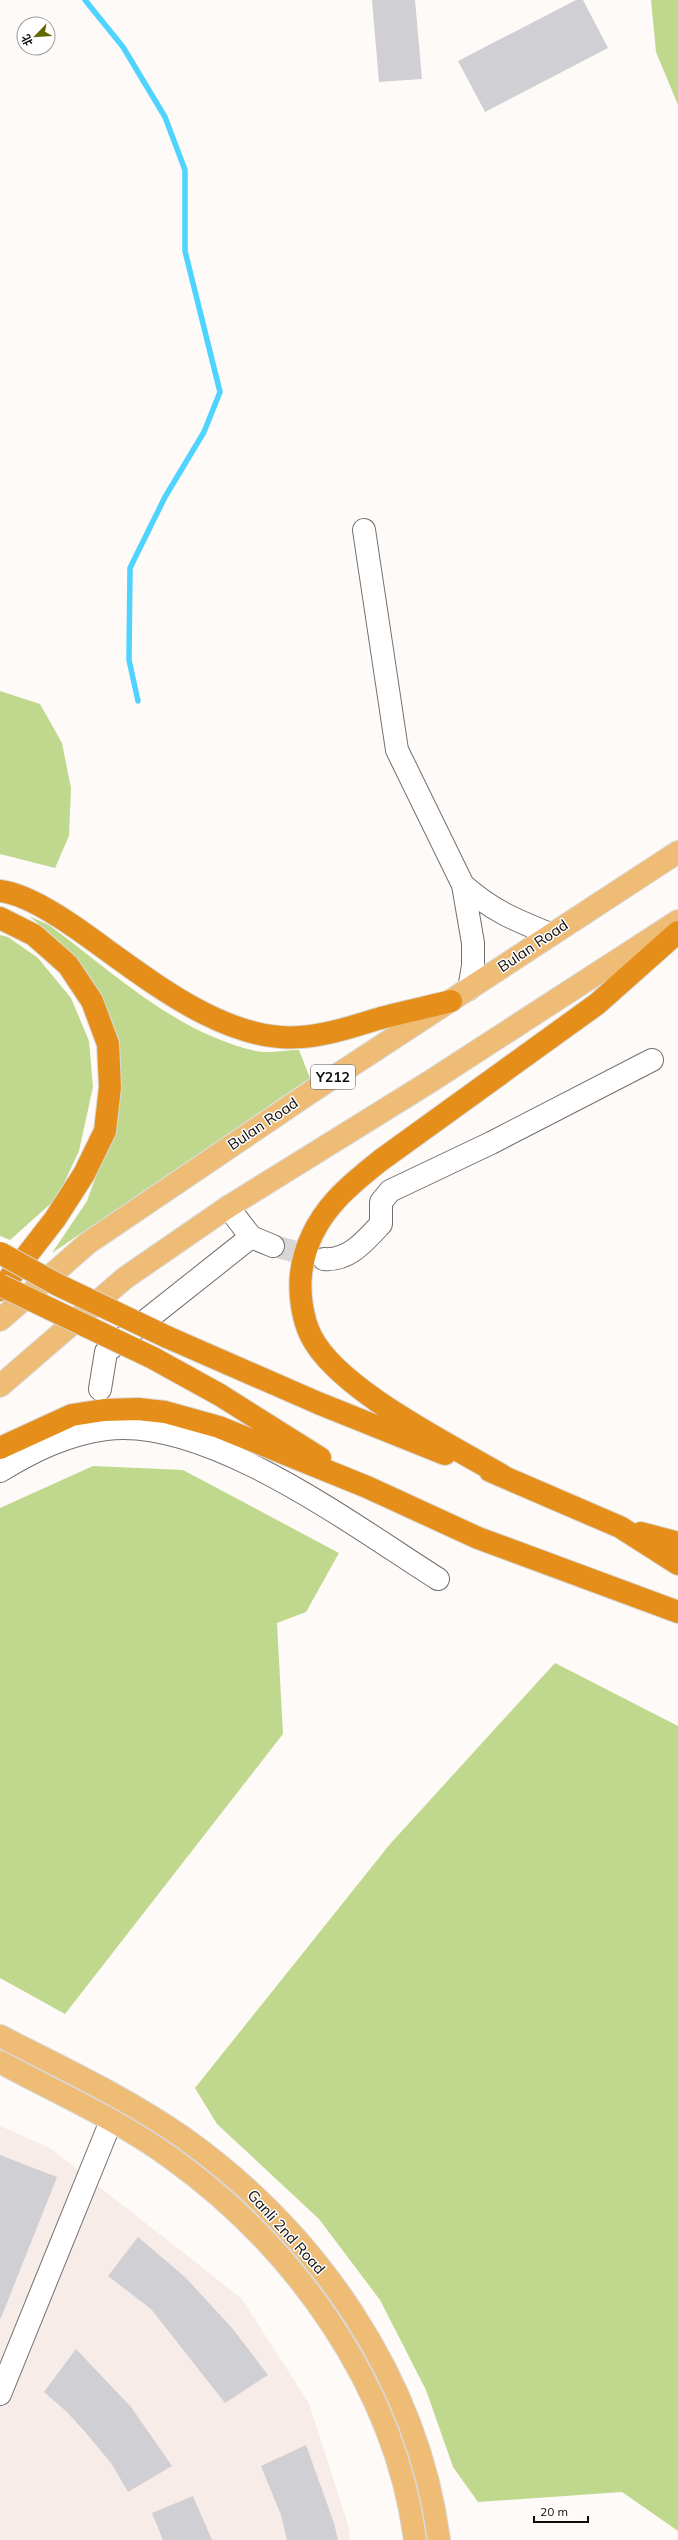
<svg xmlns="http://www.w3.org/2000/svg" width="678" height="2540" font-family="Mulish,'Noto Sans SC',sans-serif">
  <style>
    .built { fill: #f8ece8 }
    .green { fill: #c0d88d }
    .lines { fill: none; stroke-linecap: round; stroke-linejoin: round }
    .stream { stroke: #4fd3ff; stroke-width: 5.5 }
    .building { fill: #d0cfd3 }
    .minor-tunnel { stroke: #dad6d5; stroke-width: 22; stroke-dasharray: 22 11; stroke-linecap: butt }
    .minor-casing { stroke: #736f6e; stroke-width: 24 }
    .major-casing { stroke: #d8d8d8; stroke-width: 24 }
    .highway-casing { stroke: #d8d8d8; stroke-width: 24 }
    .minor { stroke: #fff; stroke-width: 22 }
    .major { stroke: #efbc76; stroke-width: 22 }
    .highway { stroke: #e58f1a; stroke-width: 22 }
    .highway-bridge-casing { stroke: #d8d8d8; stroke-width: 24; stroke-linecap: butt }
    .highway-bridge { stroke: #e58f1a; stroke-width: 22 }
    .labels { text-anchor: middle; stroke-width: 3; stroke-linejoin: round; paint-order: stroke }
    .shield { fill: #fff; stroke: #565656; stroke-width: 1 }
    .shield-label { font-size: 14px; font-weight: bold; fill: #0e0d0d }
    .street-label { font-size: 15px; fill: #0e0d0d; stroke: #fff }
  </style>
  <rect width="100%" height="100%" fill="#fefaf8"/>
  <path class="built" d="M0 2126 50 2148 241 2298 309 2403 348 2525 350 2540H0Z"/>
  <path class="green" d="M651 0H678V105L656 52Z
    M0 691 40 704 62 743 71 788 69 836 55 868 0 854Z
    M29 916 49 925C114 973 176 1033 256 1051 269 1054 286 1050 299 1050L310 1078 52 1253 87 1201 107 1145 114 1031 96 988 77 961 59 941Z
    M0 935 8 937 38 958 71 998 89 1041 93 1087 79 1151 57 1198 10 1240 0 1236Z
    M93 1466 183 1470 339 1553 306 1612 277 1623 283 1734 65 2014 0 1978V1508Z
    M555 1663 678 1726V2531L622 2492 478 2502 453 2467 426 2390 380 2300 319 2219 217 2124 195 2088 390 1844Z"/>
  <g class="lines">
    <path class="stream" d="M85 0 123 47 165 117 185 170V251L220 392 204 432 165 497 130 568 129 660 138 701"/>
  </g>
  <path class="building" d="M372 0H415L422 79 379 82Z
    M576 0H583L608 48 485 112 458 61Z
    M0 2155 57 2177 1 2318H0Z
    M138 2237 185 2277 232 2328 268 2375 225 2403 151 2309 108 2276Z
    M76 2349 131 2407 172 2466 128 2492 111 2463 86 2433 67 2412 44 2392Z
    M306 2445 334 2523 338 2540H287L281 2515 261 2466Z
    M193 2496 212 2540H163L152 2513Z"/>
  <g class="lines">
    <path class="minor-tunnel" d="M273 1246 324 1259"/>
    <g class="minor-casing">
      <path id="minor" d="M364 530 397 750 463 885 473 943V966L469 989
        M463 885C493 911 513 919 550 934
        M228 1207 251 1237 273 1246
        M324 1259C349 1261 365 1241 381 1224V1202L390 1191 491 1143 652 1060
        M100 1389 106 1352 251 1237
        M0 1471C33 1451 67 1434 106 1429 208 1416 354 1526 438 1579
        M0 2394 111 2121"/>
    </g>
    <g class="major-casing">
      <path id="major" d="M0 1320 88 1243 314 1090 678 852
        M0 1386 125 1278 228 1207 431 1081 678 921
        M0 2036C62 2068 127 2098 184 2138 316 2232 418 2378 439 2540
        M0 2062C57 2093 119 2120 171 2158 295 2247 395 2387 415 2540"/>
    </g>
    <g class="highway-casing">
      <path id="highway" d="M0 891C33 895 81 931 108 951 161 989 232 1043 301 1037 328 1035 354 1026 381 1018 404 1012 428 1007 451 1001
        M0 918 34 935 68 965 92 1001 108 1044 110 1087 105 1131 84 1174 55 1219 0 1290
        M167 1337 318 1403 445 1454
        M153 1358 220 1395 320 1458
        M0 1448 72 1415 104 1410 138 1409 165 1412 219 1427 367 1487 478 1538 678 1612
        M490 1471 620 1527 678 1564
        M503 1476C451 1445 338 1390 311 1336 302 1318 299 1293 301 1274 304 1247 317 1221 335 1201 348 1186 365 1173 381 1160L597 1004 678 932
        M641 1533 678 1543"/>
    </g>
    <use href="#minor" class="minor"/>
    <use href="#major" class="major"/>
    <use href="#highway" class="highway"/>
    <g class="highway-bridge-casing">
      <path id="highway-bridge" d="M0 1253 58 1285 167 1337
        M0 1285 153 1358"/>
    </g>
    <use href="#highway-bridge" class="highway-bridge"/>
  </g>
  <g class="labels">
    <rect class="shield" x="311" y="1065" width="44" height="24" rx="3"/>
    <g class="shield-label">
      <text x="333" y="1082">Y212</text>
    </g>
    <g class="street-label">
      <text transform="translate(533 946) rotate(-34)" y="5">Bulan Road</text>
      <text transform="translate(263 1124) rotate(-34)" y="5">Bulan Road</text>
      <text transform="translate(286 2232) rotate(48)" y="5">Ganli 2nd Road</text>
    </g>
  </g>
  <g transform="translate(36 36) rotate(245)"><circle r="19" fill="#ffffff" stroke="#9f9e9e"/>
  <path d="M0-3L7 15L0 10L-7 15Z" fill="#636703"/>
  <text y="-6" font-size="11" font-weight="bold" text-anchor="middle" fill="#0e0d0d">北</text>
  </g>
  <path d="M534 2516v6h54v-6" fill="none" stroke="#0e0d0d" stroke-width="2"/>
  <text x="540" y="2516" font-size="12" fill="#0e0d0d" stroke="#ffffff" stroke-width="3" paint-order="stroke">20 m</text>
</svg>
